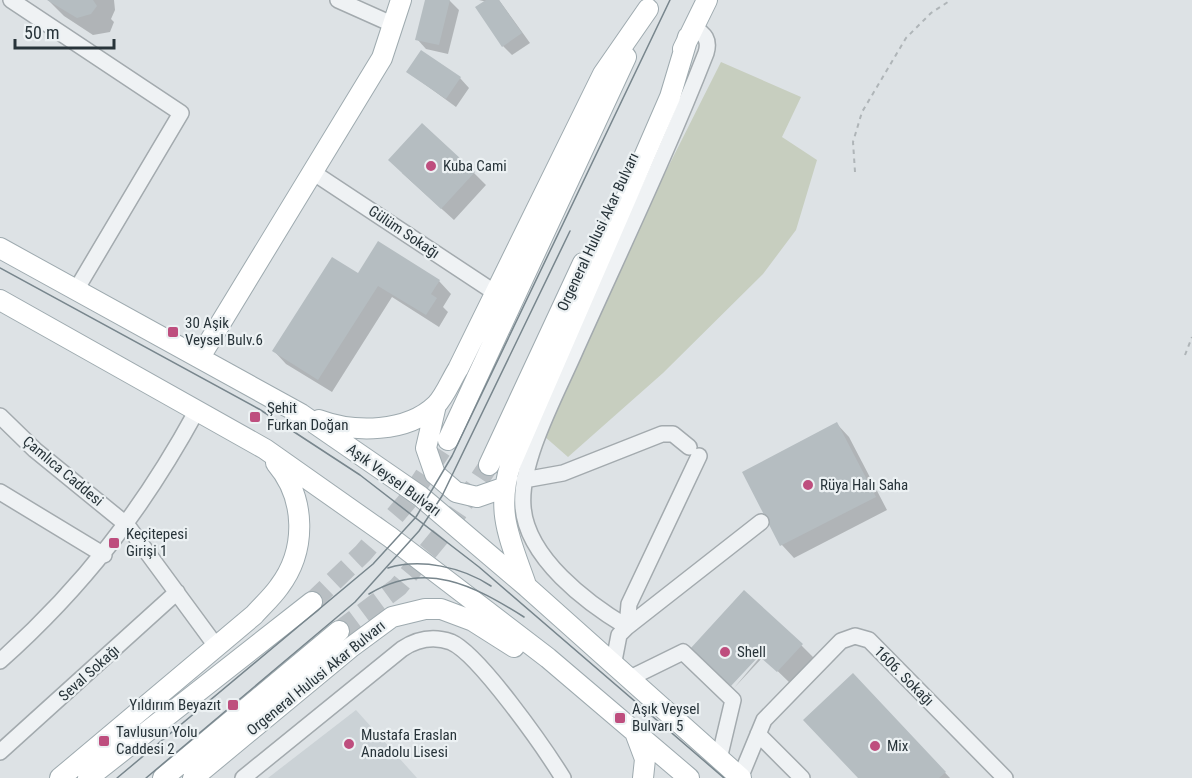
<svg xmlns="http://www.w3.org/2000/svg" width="1192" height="778" font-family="'Roboto Condensed',sans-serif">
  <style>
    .built { fill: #cbd2d6 }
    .green { fill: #c7cebf }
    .shadow { fill: #0003 }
    .building { fill: #b5bdc1 }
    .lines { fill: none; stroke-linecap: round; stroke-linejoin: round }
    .major-tunnel { stroke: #b9bfc3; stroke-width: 20; stroke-dasharray: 20 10; stroke-linecap: butt }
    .minor-casing { stroke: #a3aaae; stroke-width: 18 }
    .major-casing { stroke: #9eaaaf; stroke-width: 22 }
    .path { stroke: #afb5b8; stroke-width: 2; stroke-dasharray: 4.5 4.5; stroke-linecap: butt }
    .minor { stroke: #eff2f4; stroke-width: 15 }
    .major { stroke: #fff; stroke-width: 20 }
    .tram { stroke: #78868d; stroke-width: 1.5 }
    .poi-dot { fill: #be4e7e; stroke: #ecf1f3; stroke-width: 2 }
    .labels { text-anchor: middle; stroke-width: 4.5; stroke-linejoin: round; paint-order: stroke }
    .poi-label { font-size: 15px; fill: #28343a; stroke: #ecf1f3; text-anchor: start }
    .street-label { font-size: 15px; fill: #28343a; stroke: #ecf1f3 }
  </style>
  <rect width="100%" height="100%" fill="#dde2e5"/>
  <path class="built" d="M356 710 417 778H268Z"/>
  <path class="green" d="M721 62 801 97 782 137 817 160 796 230 763 274 663 373 568 457 536 429Z"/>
  <path class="shadow" d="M48 0H114L115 10 111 19 114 22 110 32 93 35 64 16Z
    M427 0 450 1 459 10 448 54 426 49 417 39Z
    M479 0H499L530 43 512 55 503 46 487 2Z
    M408 72 460 78 469 88 456 107Z
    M402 173H474L486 185 454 220Z
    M359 275 439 281 451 294 443 307 448 312 439 327 392 297 332 392 286 364 274 351Z
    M837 424 849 437 887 510 794 558 782 545 744 472Z
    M801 645 814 658 790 683 763 657 734 688 761 656 692 649Z
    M866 688 950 778H860Z"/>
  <path class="building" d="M47 0H93L97 6 91 14 77 18Z
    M425 0H450L439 45 415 40Z
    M486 0H499L522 33 502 47 475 7Z
    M421 50 461 77 446 99 406 72Z
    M422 123 475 172 441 209 388 160Z
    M378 241 440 280 431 294 437 298 426 315 378 286 318 380 272 351 332 257 358 273Z
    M837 422 876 497 780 546 742 472Z
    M744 590 803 644 777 672 759 656 731 686 690 649Z
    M853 673 946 772 939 778H858L803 720Z"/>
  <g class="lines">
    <path class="major-tunnel" d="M312 602 363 553 409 499 448 440
      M339 631 398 587 447 528 489 465"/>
    <g class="minor-casing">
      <path id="minor" d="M11 0 181 113 76 290
        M338 0 394 25
        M693 27C705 34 710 40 706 53 667 153 620 251 576 349 558 391 519 461 523 507 527 558 587 603 627 627L761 522
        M314 173 494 292
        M0 416 35 450 127 525 216 646
        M524 480 563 473 662 434H673L689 447
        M0 492 104 555
        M0 661C83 587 143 509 196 412
        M613 666 619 635 627 627 629 604 699 456
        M628 679 683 652 733 700 719 759
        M758 734 802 778
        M0 752 177 592
        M243 778 402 649C417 639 434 636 451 642 479 654 545 749 563 778
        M740 778 764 720 841 641 855 636 869 640 1005 778"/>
    </g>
    <g class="major-casing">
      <path id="major" d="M683 49 707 0
        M0 248 301 414 420 496 527 587 741 778
        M0 300 265 449 390 537 548 658 689 778
        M200 357 382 58 401 0
        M436 405 426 448 435 474 456 492 477 497 503 488
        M319 420C354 433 407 433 436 405 445 396 451 380 458 369L603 74 648 9
        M448 440 626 57
        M489 465 583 263
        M526 585C510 539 495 512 511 463L670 97 688 37
        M636 735 645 759 643 778
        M60 778 254 615C262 606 272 597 279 587 307 550 306 498 276 463
        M88 778 312 602
        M163 778 339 631
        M193 778 350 648 392 617 425 609H441L473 621 514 647"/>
    </g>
    <path class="path" d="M855 172 853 142 862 112 906 38 931 13 951 0
      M1185 355 1192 337"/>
    <use href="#minor" class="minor"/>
    <use href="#major" class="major"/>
    <path class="tram" d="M0 268 259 409 360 475 479 567 724 778
      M388 568C421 558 462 567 491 586
      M369 594C426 560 473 585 524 617
      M117 778 373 564 416 517 452 456 670 0
      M146 778 355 602 419 531 442 496 570 231"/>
  </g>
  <g class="poi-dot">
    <circle cx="431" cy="166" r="6"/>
    <rect x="167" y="326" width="12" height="12" rx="3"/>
    <rect x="249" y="411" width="12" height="12" rx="3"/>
    <circle cx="808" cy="485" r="6"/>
    <rect x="108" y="537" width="12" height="12" rx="3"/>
    <circle cx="725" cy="652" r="6"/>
    <rect x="227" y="699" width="12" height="12" rx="3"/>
    <rect x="614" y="712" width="12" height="12" rx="3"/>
    <rect x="98" y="735" width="12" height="12" rx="3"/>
    <circle cx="349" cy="744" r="6"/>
    <circle cx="875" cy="746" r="6"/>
  </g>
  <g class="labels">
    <g class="poi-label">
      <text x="443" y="171">Kuba Cami</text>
      <text x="185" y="328">30 Aşik<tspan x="185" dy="17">Veysel Bulv.6</tspan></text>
      <text x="267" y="413">Şehit<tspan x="267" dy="17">Furkan Doğan</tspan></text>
      <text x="820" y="490">Rüya Halı Saha</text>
      <text x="126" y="539">Keçitepesi<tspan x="126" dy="17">Girişi 1</tspan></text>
      <text x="737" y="657">Shell</text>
      <text x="221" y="710" text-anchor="end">Yıldırım Beyazıt</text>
      <text x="632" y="714">Aşık Veysel<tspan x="632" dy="17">Bulvarı 5</tspan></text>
      <text x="116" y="737">Tavlusun Yolu<tspan x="116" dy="17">Caddesi 2</tspan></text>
      <text x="361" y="740">Mustafa Eraslan<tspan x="361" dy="17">Anadolu Lisesi</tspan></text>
      <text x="887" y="751">Mix</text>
    </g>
    <g class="street-label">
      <text transform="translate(404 232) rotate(34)" y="5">Gülüm Sokağı</text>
      <text transform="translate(598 232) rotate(-65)" y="5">Orgeneral Hulusi Akar Bulvarı</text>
      <text transform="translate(63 471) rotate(40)" y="5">Çamlıca Caddesi</text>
      <text transform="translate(394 480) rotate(36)" y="5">Aşık Veysel Bulvarı</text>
      <text transform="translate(89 673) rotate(-42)" y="5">Seval Sokağı</text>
      <text transform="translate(904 676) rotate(45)" y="5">1606. Sokağı</text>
      <text transform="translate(316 678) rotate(-39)" y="5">Orgeneral Hulusi Akar Bulvarı</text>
    </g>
  </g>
  <path d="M15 39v9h99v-9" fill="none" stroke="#28343a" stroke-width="3"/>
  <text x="24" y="39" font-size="18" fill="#28343a" stroke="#ecf1f3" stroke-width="4.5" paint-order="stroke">50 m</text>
</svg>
